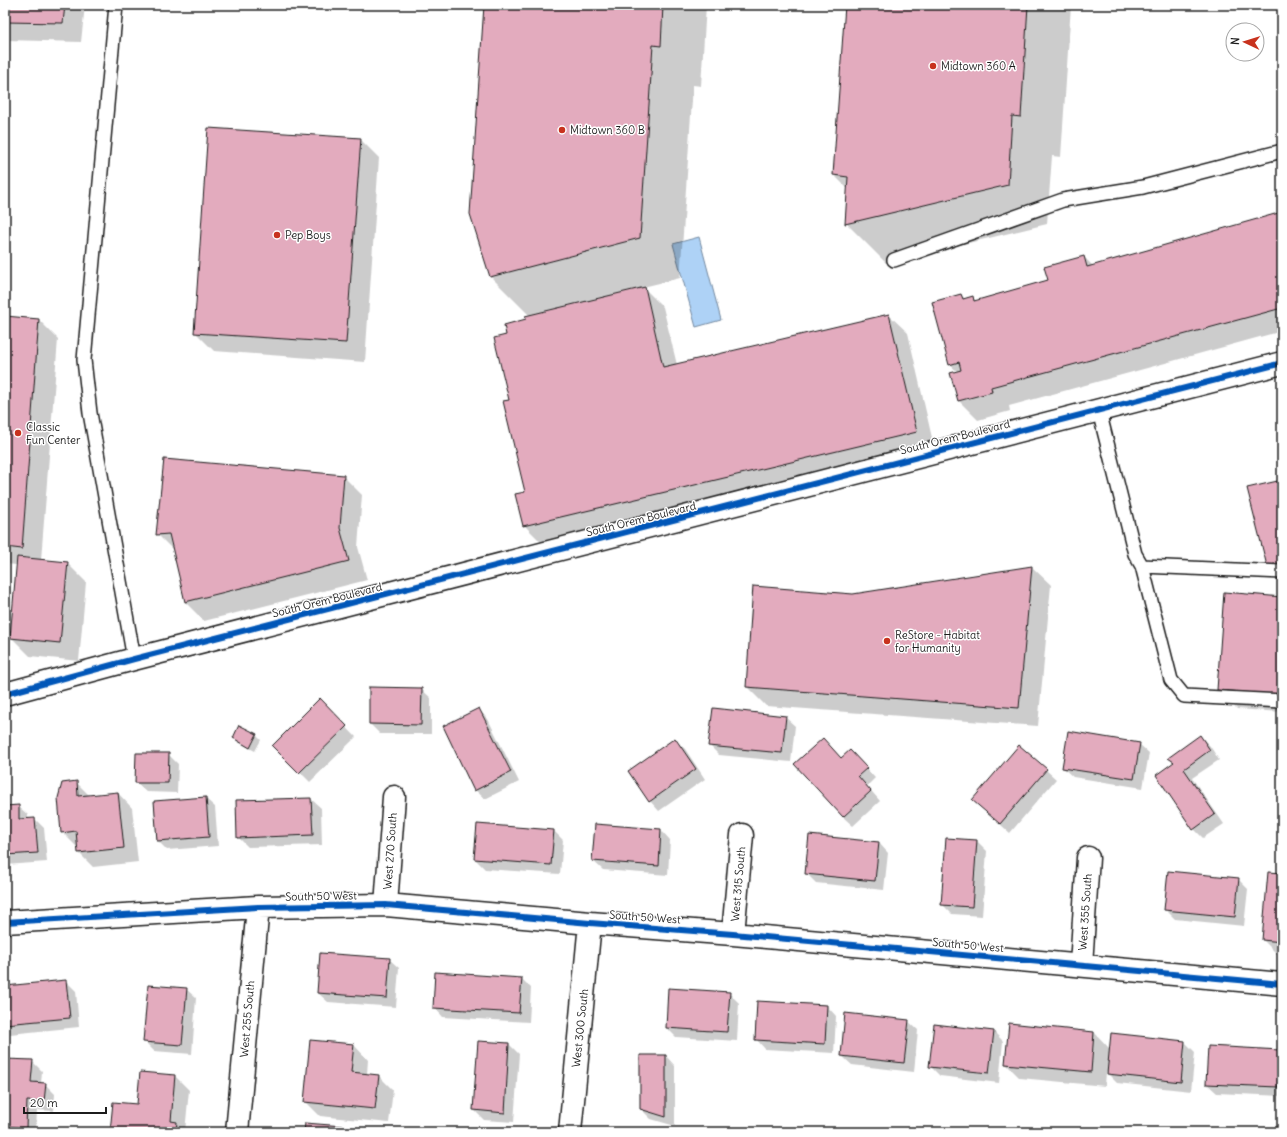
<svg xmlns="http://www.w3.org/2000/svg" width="1287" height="1137" font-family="Delius,sans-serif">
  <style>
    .water { fill: #aed2f6; stroke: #74899f }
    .shadow { fill: #0003 }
    .building { fill: #e3abbe; stroke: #1c1c1c }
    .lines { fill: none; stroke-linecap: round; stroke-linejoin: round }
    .lane-casing { stroke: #1c1c1c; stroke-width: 16 }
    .street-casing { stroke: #1c1c1c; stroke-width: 25 }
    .secondary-casing { stroke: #1c1c1c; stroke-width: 25 }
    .lane { stroke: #fff; stroke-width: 13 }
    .street { stroke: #fff; stroke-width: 22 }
    .secondary { stroke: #fff; stroke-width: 22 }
    .cycleway-casing { stroke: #fff; stroke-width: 8 }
    .cycleway { stroke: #0057b8; stroke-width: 6 }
    .poi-dot { fill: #c8321e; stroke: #fff; stroke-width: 1.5 }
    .labels { text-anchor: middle; stroke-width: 3; stroke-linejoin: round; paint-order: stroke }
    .poi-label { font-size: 11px; fill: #1c1c1c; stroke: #fff; text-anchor: start }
    .street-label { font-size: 11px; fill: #1c1c1c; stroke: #fff }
  </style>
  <rect width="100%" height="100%" fill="#fff"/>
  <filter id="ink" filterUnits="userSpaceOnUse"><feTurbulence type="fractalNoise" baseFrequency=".025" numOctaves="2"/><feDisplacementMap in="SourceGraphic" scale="8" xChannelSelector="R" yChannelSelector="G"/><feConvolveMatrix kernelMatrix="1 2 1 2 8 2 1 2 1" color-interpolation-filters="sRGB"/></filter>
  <g filter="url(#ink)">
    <path class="water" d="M699 237 721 320 696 327 673 244Z"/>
    <path class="shadow" d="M5 5H85L81 42 6 40Z
      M485 5H706L701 86 693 85 680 278 643 287 663 307 677 365 889 315 908 333 935 451 543 544 524 525 526 493 510 400 507 336 528 320 530 316 490 276Z
      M846 5H1071L1061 157 1052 156 1047 224 886 263 846 223 848 189 834 175Z
      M360 139 379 158 365 362 214 351 195 332Z
      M1282 213V331L1009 406 1010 411 978 420 959 401 952 373 958 372 950 365 933 303 961 295 965 299 972 297 977 302 1049 281 1084 257 1094 267Z
      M5 317 39 320 58 339 41 560 67 563 86 582 79 661 30 656 11 637 17 565 5 564Z
      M343 476 362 495 358 547 367 580 204 621 185 602 173 550 157 534Z
      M1282 481V580L1267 565Z
      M1032 567 1051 585 1038 726 766 706 747 687 853 595Z
      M1282 598V712L1237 709 1218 690Z
      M370 688 421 689 431 698V734H380L370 724Z
      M320 700 356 737 310 782 274 746Z
      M479 710 488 719 519 782 485 799 475 790Z
      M785 717 795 726 791 762 719 755 709 745Z
      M256 735 261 740 255 751 238 742 234 738Z
      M1200 736 1210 746 1219 760 1192 778 1224 824 1203 838 1194 829 1174 763 1169 758Z
      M823 739 842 759 859 761 875 778 867 786 880 801 853 826 843 817Z
      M675 740 685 749 705 779 659 811 650 801Z
      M1139 744 1149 753 1143 788 1073 777 1063 768Z
      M168 754 178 764 177 793 146 792 136 783Z
      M1046 770 1056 779 1010 833 983 809Z
      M76 782 90 796 118 793 132 808 138 862 93 867 79 853 78 847H77L62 832Z
      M205 798 215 807 218 846 167 850 158 841Z
      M311 799 321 808 322 845 248 847 238 837Z
      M18 806 28 815V819H35L44 828 47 862 5 865V807Z
      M661 830 670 840 668 875 603 870 593 861Z
      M554 831 563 840 560 874 485 869 475 859Z
      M947 839 977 841 987 851 982 916 952 914 942 904Z
      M879 843 888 853 884 890 816 883 806 873Z
      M1282 874V955L1277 954 1263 940Z
      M1238 879 1248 889 1244 926 1175 919 1165 909Z
      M389 959 399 968 396 1007 328 1002 318 993Z
      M521 978 531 988 529 1022 443 1017 434 1007Z
      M66 981 76 991 79 1027 10 1034 5 1029V987Z
      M186 989 196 998 192 1054 154 1051 144 1041Z
      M729 993 739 1003 737 1041 676 1037 667 1028Z
      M827 1006 836 1016 834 1053 765 1049 756 1039Z
      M908 1021 918 1030 914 1072 852 1065 842 1056Z
      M1010 1024 1094 1032 1110 1049 1112 1034 1185 1042 1195 1052 1191 1091 1117 1083 1106 1072 1105 1086 1020 1078 1006 1064Z
      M994 1032 1003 1041 999 1083 940 1076 930 1066Z
      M479 1042 509 1044 519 1054 514 1122 484 1120 474 1110Z
      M354 1045 368 1060 367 1074 379 1076 393 1090 389 1123 320 1116 305 1101Z
      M1279 1051 1282 1053V1096L1217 1093 1207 1084Z
      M666 1056 675 1066V1126L651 1119 641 1109Z
      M5 1060 32 1061 42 1071 41 1084H45L55 1094 54 1111 37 1110 36 1132H5Z
      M175 1076 189 1090 185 1132H111Z
      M343 1127 348 1132H305Z"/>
    <path class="building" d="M5 5H65L63 23 5 22Z
      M484 5H663L661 46 653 45 640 238 490 277 470 214Z
      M845 5H1028L1021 117 1012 116 1008 185 845 224 848 177 833 175Z
      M208 128 361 138 346 343 194 333Z
      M1282 212V308L991 387 992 392 958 401 950 373 961 370 959 362 949 365 932 302 961 294 963 299 973 296 974 301 1048 280 1044 267 1084 256 1087 267Z
      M645 287 663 367 889 314 917 432 523 526 515 494 525 492 503 401 509 400 494 338 506 335 504 325 526 319 525 316Z
      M5 316 39 319 22 549 5 547Z
      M164 459 344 475 340 528 349 561 185 602 169 534 156 535Z
      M1282 480V562L1267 566 1247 488Z
      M17 557 68 562 60 643 10 638Z
      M1032 566 1019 708 746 687 753 586 853 594Z
      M1224 592 1282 597V695L1217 690Z
      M369 687 422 688 421 725 369 724Z
      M320 698 347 726 299 773 272 746Z
      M479 708 511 772 474 791 443 726Z
      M713 708 786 716 782 753 708 746Z
      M239 725 257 734 250 748 233 738Z
      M1068 731 1140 743 1134 779 1062 768Z
      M1200 735 1210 750 1184 769 1215 814 1193 830 1156 775 1174 762 1168 758Z
      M675 738 696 769 649 802 628 771Z
      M823 738 841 758 850 750 867 768 858 776 871 791 843 817 794 764Z
      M1019 745 1047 769 1000 824 972 800Z
      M136 753H169L168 783H135Z
      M77 781 78 796 118 792 124 848 78 853 76 831 61 833 58 798 62 783Z
      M206 797 209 837 157 841 154 801Z
      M311 798 313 835 237 838 236 800Z
      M19 805V819L35 818 38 853 5 855V806Z
      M477 824 554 830 551 865 474 859Z
      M595 824 661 829 659 866 592 861Z
      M809 835 879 842 875 881 805 874Z
      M946 838 977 840 972 907 941 905Z
      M1168 871 1239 878 1235 917 1164 910Z
      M1268 872 1282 873V942L1262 940Z
      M320 953 390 958 387 998 317 993Z
      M435 972 522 978 519 1013 433 1008Z
      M66 980 70 1018 5 1024V986Z
      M148 985 187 988 182 1045 143 1042Z
      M668 988 730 992 727 1032 666 1028Z
      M757 1001 827 1005 825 1044 755 1040Z
      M845 1013 909 1020 904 1063 841 1056Z
      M1009 1023 1094 1032 1091 1072 1005 1064Z
      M934 1024 994 1031 989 1073 929 1067Z
      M1111 1033 1185 1041 1181 1082 1107 1074Z
      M310 1040 354 1044 351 1072 379 1075 375 1109 304 1102Z
      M478 1041 509 1043 505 1113 473 1110Z
      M1208 1046 1280 1050 1278 1087 1206 1084Z
      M640 1055H666V1117L640 1109Z
      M5 1059 33 1060 31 1082 46 1083 44 1102 27 1101 26 1128 5 1126Z
      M140 1072 175 1075 171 1121 177 1122 176 1132H110L113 1102 137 1104Z
      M305 1123 343 1126V1132H304Z"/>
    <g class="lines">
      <g class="lane-casing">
        <path id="lane" d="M116 5 84 360 90 413 134 659
          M894 260 1063 200 1143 187 1282 151
          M1099 411 1135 554 1142 566 1282 572
          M1142 566 1171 680 1184 696 1282 701"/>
      </g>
      <g class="street-casing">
        <path id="street" d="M386 905 394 797
          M5 922 258 907 386 905 590 923 733 934 1282 984
          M733 934 742 835
          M1081 965 1088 858
          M237 1132 258 907
          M570 1132 590 923"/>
      </g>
      <g class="secondary-casing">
        <path id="secondary" d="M5 694 134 659 1282 363"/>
      </g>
      <use href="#lane" class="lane"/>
      <use href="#street" class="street"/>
      <use href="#secondary" class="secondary"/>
      <g class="cycleway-casing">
        <path id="cycleway" d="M5 694 134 659 1282 363
          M5 922 258 907 386 905 590 923 733 934 1282 984"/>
      </g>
      <use href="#cycleway" class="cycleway"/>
    </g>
  </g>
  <g class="poi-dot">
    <circle cx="933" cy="66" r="4"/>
    <circle cx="562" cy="130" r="4"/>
    <circle cx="277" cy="235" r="4"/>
    <circle cx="18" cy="433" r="4"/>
    <circle cx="887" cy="641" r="4"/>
  </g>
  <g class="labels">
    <g class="poi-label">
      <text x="941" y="70">Midtown 360 A</text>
      <text x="570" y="134">Midtown 360 B</text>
      <text x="285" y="239">Pep Boys</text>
      <text x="26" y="431">Classic<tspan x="26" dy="13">Fun Center</tspan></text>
      <text x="895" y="639">ReStore - Habitat<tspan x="895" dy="13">for Humanity</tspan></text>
    </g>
    <g class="street-label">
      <text transform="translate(955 437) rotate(-14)" y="4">South Orem Boulevard</text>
      <text transform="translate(641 519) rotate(-14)" y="4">South Orem Boulevard</text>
      <text transform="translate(327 600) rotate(-14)" y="4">South Orem Boulevard</text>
      <text transform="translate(390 851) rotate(-86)" y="4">West 270 South</text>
      <text transform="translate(738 884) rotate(-85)" y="4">West 315 South</text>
      <text transform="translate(321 896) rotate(-1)" y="4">South 50 West</text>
      <text transform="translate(1085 912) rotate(-86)" y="4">West 355 South</text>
      <text transform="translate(645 917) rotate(4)" y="4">South 50 West</text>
      <text transform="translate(968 945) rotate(5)" y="4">South 50 West</text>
      <text transform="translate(247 1019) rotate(-85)" y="4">West 255 South</text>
      <text transform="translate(580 1028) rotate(-84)" y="4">West 300 South</text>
    </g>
  </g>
  <rect width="1287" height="1137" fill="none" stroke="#fff" stroke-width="20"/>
  <rect x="10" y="10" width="1267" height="1117" fill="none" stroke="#1c1c1c" stroke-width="1.5" filter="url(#ink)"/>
  <g transform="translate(1245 42) rotate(274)"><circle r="19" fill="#ffffff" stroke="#a4a4a4"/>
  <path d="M0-3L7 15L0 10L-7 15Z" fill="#c8321e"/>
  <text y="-6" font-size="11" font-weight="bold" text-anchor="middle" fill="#1c1c1c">N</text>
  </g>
  <path d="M24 1107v6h82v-6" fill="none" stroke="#1c1c1c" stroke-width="2"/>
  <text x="30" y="1107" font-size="12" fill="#1c1c1c" stroke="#ffffff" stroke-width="3" paint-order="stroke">20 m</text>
</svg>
